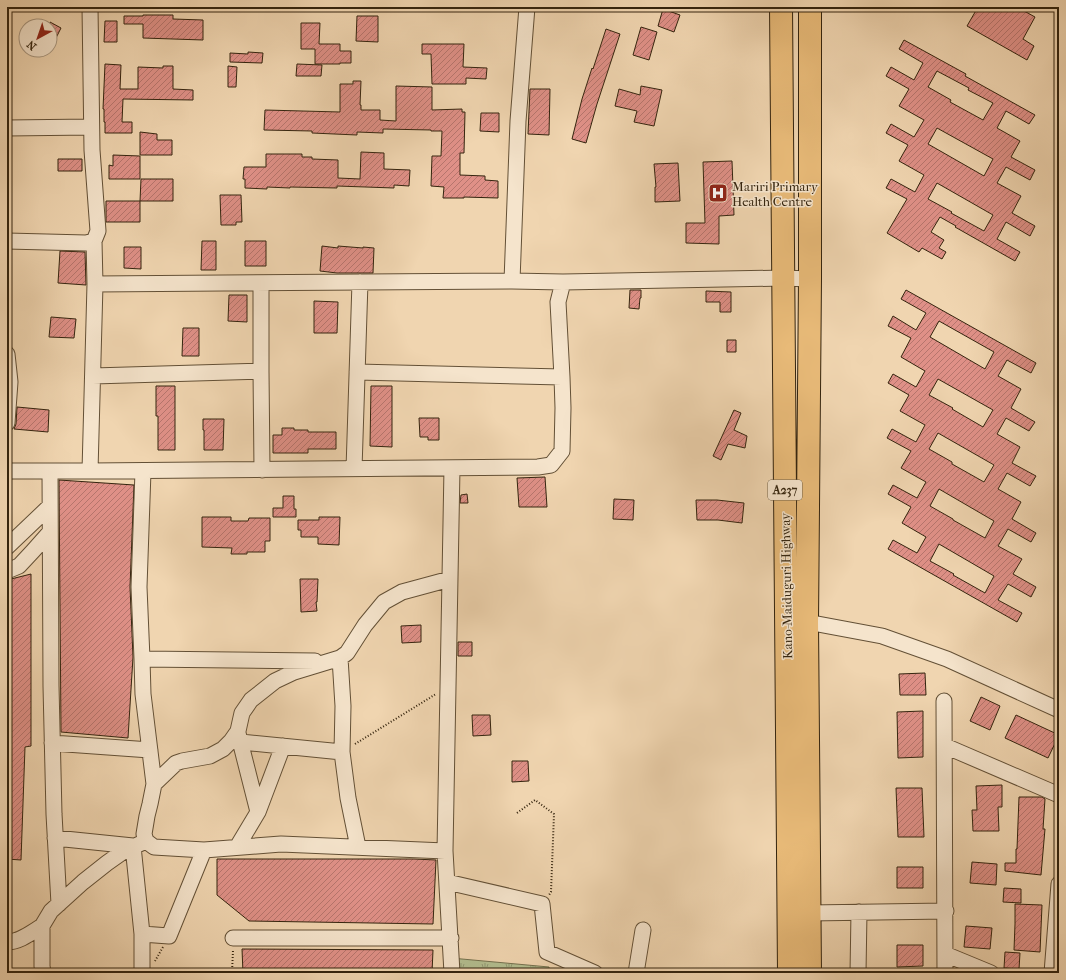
<svg xmlns="http://www.w3.org/2000/svg" width="1066" height="980" font-family="'IM FELL French Canon',serif">
  <style>
    .grass { fill: url(#grass-tufts); stroke: #74714f }
    .building { fill: url(#building-hatch); stroke: #34240e; fill-rule: evenodd }
    .lines { fill: none; stroke-linecap: round; stroke-linejoin: round }
    .minor-casing { stroke: #635036; stroke-width: 17 }
    .highway-casing { stroke: #34240e; stroke-width: 24 }
    .path { stroke: #34240e; stroke-width: 2; stroke-dasharray: 1 2; stroke-linecap: butt }
    .minor { stroke: #f5e4cc; stroke-width: 15 }
    .highway { stroke: #e8ba78; stroke-width: 22 }
    .labels { text-anchor: middle; stroke-width: 3; stroke-linejoin: round; paint-order: stroke }
    .shield { fill: #f5e4cc; stroke: #6e5e47; stroke-width: 1 }
    .shield-label { font-size: 12px; font-weight: bold; fill: #34240e }
    .poi-label { font-size: 13px; fill: #34240e; stroke: #f5e4cc; text-anchor: start }
    .street-label { font-size: 13px; fill: #34240e; stroke: #f5e4cc }
  </style>
  <defs>
    <pattern id="grass-tufts" width="24" height="20" patternUnits="userSpaceOnUse"><rect width="24" height="20" fill="#b3be90"/><path d="M3 7l-1-3M5 7V3M7 7l1-3M15 17l-1-3M17 17v-4M19 17l1-3" fill="none" stroke="#929a74"/></pattern>
    <pattern id="building-hatch" width="6" height="6" patternUnits="userSpaceOnUse"><rect width="6" height="6" fill="#df9087"/><path d="M-1 1l2-2M0 6l6-6M5 7l2-2" fill="none" stroke="#b6756d"/></pattern>
  </defs>
  <rect width="100%" height="100%" fill="#f0d5b0"/>
  <filter id="stains"><feTurbulence type="fractalNoise" baseFrequency=".005" numOctaves="4"/><feColorMatrix values="0 0 0 0 .2 0 0 0 0 .09 0 0 0 0 .02 0 0 0 .5 -.17"/></filter>
  <radialGradient id="worn" r=".72"><stop offset=".6" stop-color="#630" stop-opacity="0"/><stop offset="1" stop-color="#630" stop-opacity=".3"/></radialGradient>
  <path class="grass" d="M451 958 549 967V973H453Z"/>
  <path class="building" d="M978 7H1017L1035 17 1023 39 1034 46 1027 60 967 26Z
    M663 9 680 15 674 32 658 26Z
    M143 15H173V19L203 20V40L143 38V24H124V16H143Z
    M357 16H378V42L356 41Z
    M105 21H117V42H104Z
    M50 22 61 28 50 50Z
    M301 23H320L319 44H340V51H351V63H340V64H315V49H301Z
    M641 27 657 32 649 60 633 55Z
    M606 29 620 34 597 104 586 143 572 139 582 99 592 68 593 69Z
    M904 40 966 74 965 76 1035 115 1029 124 1006 111 997 128 1020 141 1011 157 1035 170 1030 180 1006 167 997 183 1021 196 1012 213 1035 226 1030 236 1006 222 997 239 1020 252 1015 261 955 227 956 226 940 217 931 232 944 240 939 248 946 252 942 259 922 248 919 252 887 233 907 199 886 188 891 179 915 192 924 175 899 161 908 145 886 133 891 124 914 137 924 120 899 106 909 89 886 76 891 67 914 80 923 63 899 49ZM937 71 969 88 968 90 993 103 983 120 950 102 951 100 928 87ZM937 128 993 159 984 176 928 144ZM937 183 993 215 984 231 951 213 952 212 928 199Z
    M422 44H464L463 67 487 68 486 79 466 78V84H432L431 54H422Z
    M248 52 263 53 262 63 230 62V53L248 54Z
    M105 64 121 65 120 89H138V67L163 68V66H173V89L193 90V100L123 99 122 122H132V133H105V122H104V109H103Z
    M297 64 322 65 321 76H296Z
    M228 66 237 67 236 87H228Z
    M353 81H361L360 105H361V110H380V120L396 121V86L432 87V110L462 109V112H465L464 153H460V175L485 176V180L498 181V198L464 197V198H443L444 187 431 186 432 156H441L442 131H431V130L383 129V133L357 132V135L312 133V131L264 130 265 110 340 112V84H353Z
    M641 86 662 90 654 126 634 122 637 111 615 106 619 89 640 95Z
    M530 89H550L549 135 528 134Z
    M481 113H499V132L480 131Z
    M140 132 157 134V140H172V155H140Z
    M361 152 384 153V169L410 170 409 186 394 185V188L337 186V188L290 187V188L267 187V189L245 188V179H243L244 167H266V154H302V157H312V159L338 160V178L360 179Z
    M113 155 140 156V179H109V165L113 166Z
    M58 159H82V171H58Z
    M732 161 734 215 719 216V244L686 243V223H705L703 162Z
    M678 163 680 201 655 202V187H656L654 164Z
    M141 179H173V201H140Z
    M220 195H241L242 222H236V225H221Z
    M106 201H140V222H106Z
    M202 241H216V270H201Z
    M245 241H266V266H245Z
    M322 246 338 248V246L363 248V247L374 248 373 273H337L320 271Z
    M124 247H141V269L124 268Z
    M60 251 85 252 86 285 58 283Z
    M630 290H641V298H640L639 309 629 308Z
    M906 290 1036 363 1031 373 1007 360 998 376 1021 389 1011 408 1035 422 1029 431 1006 418 997 434 1020 447 1012 463 1036 476 1030 486 1007 473 998 489 1021 502 1012 519 1036 533 1031 542 1008 529 998 546 1022 559 1013 574 1036 587 1031 597 1008 584 998 600 1022 613 1017 622 888 549 893 540 917 553 926 537 902 523 911 507 888 494 893 485 917 498 926 482 901 468 911 451 887 438 892 429 916 442 925 425 900 411 909 395 888 383 893 374 916 387 925 371 901 357 911 338 888 326 893 316 916 330 926 313 901 299ZM939 321 994 352 985 369 930 337ZM938 379 993 410 983 427 952 409 953 408 929 395ZM938 433 994 465 984 482 952 464V462L929 449ZM939 489 994 521 985 538 953 520V519L930 506ZM939 544 994 576 985 593 953 575 954 574 930 561Z
    M706 291 731 292V312H720V302H706Z
    M229 295H247V322L228 321Z
    M314 301 338 302 337 333H314Z
    M51 317 76 319 74 338 49 337Z
    M183 328H199V356H182Z
    M727 340H736V352H727Z
    M156 386H175V450H158V416H156Z
    M371 386H392V447L370 446Z
    M17 407 49 410 48 432 14 429 16 424Z
    M734 410 741 413 734 430 747 436 745 448 728 444 721 460 713 456Z
    M419 418H439V440H428V437H420Z
    M203 419H224L223 450H204V430H203Z
    M282 428H294V430H308V432H336V449H308V453H273V435H282Z
    M545 477 547 507H519L517 478Z
    M59 480 134 485 130 587 133 657 128 738 61 732Z
    M467 494 468 503H460L461 495Z
    M283 496H294V509H296V517H273V508H283Z
    M614 499 634 500 633 520 613 519Z
    M696 500H717L744 503 742 523 718 520H697Z
    M202 517H231V521H248L249 518H270V541H265V552H247V554H231L232 548 202 547Z
    M319 517H340L339 545 318 544V537H301V530H298V520H319Z
    M31 574V746L25 747 21 860 7 859V580Z
    M300 579H318L317 602H316L317 611 301 612Z
    M421 625V642L402 643 401 626Z
    M458 642H472V656H458Z
    M925 673 926 695H900L899 674Z
    M981 697 1000 706 990 730 970 721Z
    M923 711V757L898 758 897 712Z
    M472 715H490L491 735 473 736Z
    M1016 715 1059 735 1048 758 1005 738Z
    M512 761H528L529 781 512 782Z
    M1002 785V807H998L999 831H973L972 810H977L976 786Z
    M896 788H922L924 837H898Z
    M1019 797H1042L1045 799 1043 829H1045L1041 875 1005 871V863H1016V849H1017Z
    M217 859H414L436 860 433 924 249 921 217 895Z
    M972 862 997 864 996 885 970 883Z
    M897 867H923V888H897Z
    M1004 888 1021 889V903L1003 902Z
    M1015 904 1042 905 1040 952 1014 950 1015 924Z
    M966 926 992 928 990 949 964 947Z
    M897 945H923V966L897 967Z
    M242 949 433 950 432 973H243Z
    M1005 952 1020 953 1019 969 1004 968Z"/>
  <g class="lines">
    <g class="minor-casing">
      <path id="minor" d="M7 128 91 127
        M7 241 86 243 94 241 98 231 92 150 90 7
        M512 281 518 121 527 7
        M95 284 512 281 563 282 783 278 810 279
        M7 354 10 382 7 423
        M261 371 262 470
        M357 372 562 377
        M93 376 261 371V283
        M354 469 360 282
        M7 471H90L538 467 551 465 562 451 563 408 562 377 558 302 563 282
        M50 471 51 686 54 814 59 904
        M90 471 95 284 94 241
        M143 471 139 587 142 659 143 694 154 784
        M7 547 50 506
        M7 571 19 566 33 551 50 532
        M807 622 882 636 947 659 1059 710
        M340 658 343 706 342 752
        M142 659 315 661
        M944 701 945 973
        M238 733 258 812
        M231 741 342 752 348 798 358 847
        M52 743 150 750
        M945 746 1059 795
        M55 838 133 846 142 934
        M237 847 258 812 283 746
        M445 851 281 844 204 850 154 847 146 841 144 834 147 816 150 804 154 784 176 763 182 761 210 756 223 749 231 741 238 731 242 713 251 700 275 681 294 672 340 658 347 653 365 625 384 602 402 592 450 579
        M447 882 542 904 547 952 595 973
        M809 913 946 911
        M233 938H451
        M7 942C20 942 32 932 42 926
        M945 954 991 973
        M43 973 42 966V926L51 911 83 882 107 863 124 851 146 841
        M142 973V934L169 936 204 850
        M452 973 445 851 452 468
        M636 973 643 930
        M858 973 859 912
        M1052 973 1059 884"/>
    </g>
    <g class="highway-casing">
      <path id="highway" d="M781 7 789 973
        M810 973 807 622 810 279V7"/>
    </g>
    <path class="path" d="M355 744 436 694
      M517 813 535 800 554 814 551 892 549 895
      M155 961 163 947
      M232 973 233 950"/>
    <use href="#minor" class="minor"/>
    <use href="#highway" class="highway"/>
  </g>
  <defs>
    <g id="hospital-square" transform="scale(1)"><rect x="-9" y="-9" width="18" height="18" rx="4" fill="#8f2418" stroke="#f5e4cc"/><path d="M-5-5h3v3.5h4V-5h3V5h-3V1.5h-4V5h-3Z" fill="#fff"/></g>
  </defs>
  <g fill-rule="evenodd">
    <use href="#hospital-square" x="718" y="193"/>
  </g>
  <g class="labels">
    <rect class="shield" x="768" y="480" width="34" height="20" rx="3"/>
    <g class="shield-label">
      <text x="785" y="494">A237</text>
    </g>
    <g class="poi-label">
      <text x="732" y="191">Mariri Primary<tspan x="732" dy="15">Health Centre</tspan></text>
    </g>
    <g class="street-label">
      <text transform="translate(786 586) rotate(-91)" y="5">Kano-Maiduguri Highway</text>
    </g>
  </g>
  <rect width="1066" height="980" fill="none" stroke="#f0d5b0" stroke-width="24"/>
  <rect x="8" y="8" width="1050" height="964" fill="none" stroke="#34240e" stroke-width="2"/>
  <rect x="12" y="12" width="1042" height="956" fill="none" stroke="#34240e"/>
  <g transform="translate(38 38) rotate(220)"><circle r="19" fill="#f5e4cc" stroke="#a89780"/>
  <path d="M0-3L7 15L0 10L-7 15Z" fill="#8f2418"/>
  <text y="-6" font-size="11" font-weight="bold" text-anchor="middle" fill="#34240e">N</text>
  </g>
  <rect width="100%" height="100%" filter="url(#stains)"/>
  <rect width="100%" height="100%" fill="url(#worn)"/>
</svg>
